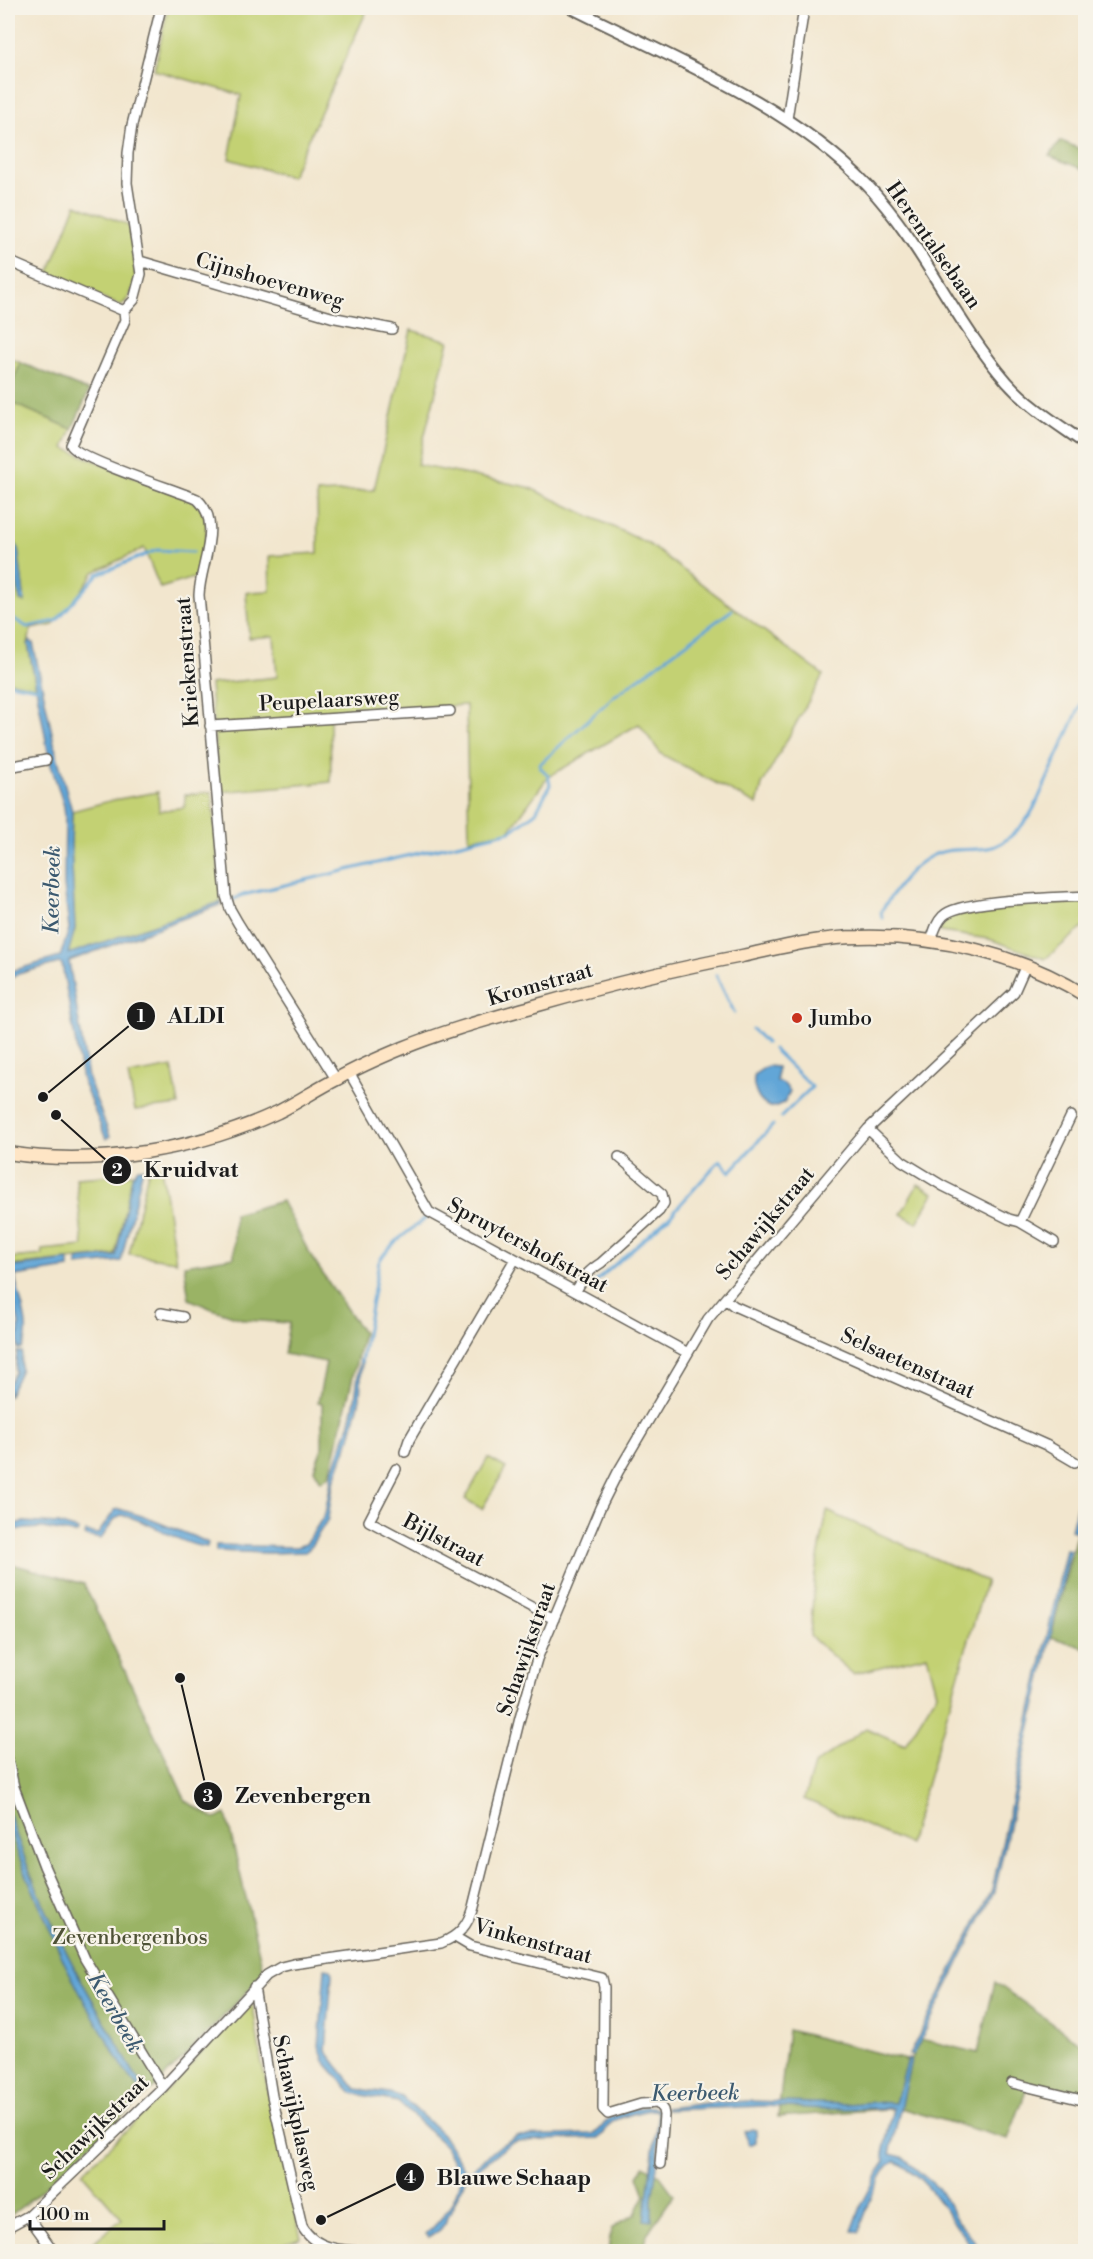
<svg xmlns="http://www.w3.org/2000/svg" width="1093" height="2259" font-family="'Libre Bodoni',serif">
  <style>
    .green { fill: #c3d173; stroke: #707648; stroke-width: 1.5 }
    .forest { fill: #9ab365; stroke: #5b6840; stroke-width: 1.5 }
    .water { fill: #62a6d7; stroke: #3f617a; stroke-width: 1.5 }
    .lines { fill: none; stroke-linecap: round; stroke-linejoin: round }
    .stream { stroke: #62a6d7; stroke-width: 3 }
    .minor-casing { stroke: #67635a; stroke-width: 12 }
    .tertiary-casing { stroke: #67635a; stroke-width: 14 }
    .secondary-casing { stroke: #67635a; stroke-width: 15 }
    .minor { stroke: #fff; stroke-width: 9 }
    .tertiary { stroke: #fff; stroke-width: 10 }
    .secondary { stroke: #fee5c5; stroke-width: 12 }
    .poi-dot { fill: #c8321e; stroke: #f7f3e8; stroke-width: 2 }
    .labels { text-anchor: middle; stroke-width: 4.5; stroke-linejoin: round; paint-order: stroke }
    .street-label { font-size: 21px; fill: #1c1c1c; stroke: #f7f3e8 }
    .poi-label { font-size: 21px; fill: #1c1c1c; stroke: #f7f3e8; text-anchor: start }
    .park-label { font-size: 21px; fill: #4e5236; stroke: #f7f3e8 }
    .water-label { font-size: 22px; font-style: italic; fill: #3c5a70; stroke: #f7f3e8 }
    .leader { fill: none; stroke: #1c1c1c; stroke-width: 2 }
    .callout-dot { fill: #1c1c1c; stroke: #f7f3e8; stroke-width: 2 }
    .mark-label { font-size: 18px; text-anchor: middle; font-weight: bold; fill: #fff }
    .callout-label { font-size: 22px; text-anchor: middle; font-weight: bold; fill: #1c1c1c; stroke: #f7f3e8; stroke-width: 4.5; stroke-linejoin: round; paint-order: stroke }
  </style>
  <rect width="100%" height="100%" fill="#f7f3e8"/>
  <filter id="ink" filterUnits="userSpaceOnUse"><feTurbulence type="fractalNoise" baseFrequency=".0167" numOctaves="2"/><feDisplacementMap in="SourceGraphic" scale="12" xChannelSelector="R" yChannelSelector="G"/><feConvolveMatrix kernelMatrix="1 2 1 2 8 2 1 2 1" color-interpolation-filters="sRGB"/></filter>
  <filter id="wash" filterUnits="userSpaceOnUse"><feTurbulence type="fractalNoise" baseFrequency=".008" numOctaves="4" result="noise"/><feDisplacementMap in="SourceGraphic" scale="24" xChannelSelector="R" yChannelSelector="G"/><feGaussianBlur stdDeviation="1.35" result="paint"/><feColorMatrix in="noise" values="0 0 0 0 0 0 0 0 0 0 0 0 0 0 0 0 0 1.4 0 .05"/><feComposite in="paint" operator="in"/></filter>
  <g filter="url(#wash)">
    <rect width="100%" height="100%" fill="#f2e6ce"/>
    <path class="green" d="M168 8H368L291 177 229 159 241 95 154 70Z
      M76 204 128 225C133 253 145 285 121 306L48 275Z
      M411 330 449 341 417 465 528 487 647 543 823 675 762 785 757 805 661 754 639 724 548 777 509 831 469 839 466 705 330 713 331 782 219 792 210 684 277 677 274 636 249 638 246 592 270 591 269 556 318 553 317 493 374 490Z
      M8 358 21 363 8 393Z
      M8 401 72 429 64 448 193 501C216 515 204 555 197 577L160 588 144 548 94 572 77 597 53 625 31 629 28 644 36 687 8 681Z
      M158 792 159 811 185 807V795L212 792 221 902 67 955 75 929 71 845 72 811 113 800Z
      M1085 901V926L1045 959 989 939 941 932 940 928 953 914 985 908Z
      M172 1067 179 1105 135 1110 128 1075Z
      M149 1167H161L176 1261 129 1254Z
      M133 1174 115 1255 10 1266V1258L43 1255 42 1250 83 1246 76 1178Z
      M918 1184 934 1193 917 1223 901 1214Z
      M488 1458 506 1468 482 1509 465 1499Z
      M827 1511 986 1581 909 1844 804 1799 814 1765 866 1728 905 1745 937 1693 927 1655 853 1674 810 1636 815 1574Z
      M247 2003 253 2007 261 2059 301 2238 260 2251 122 2252 117 2246 109 2251H82L122 2219 82 2173 165 2093Z"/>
    <path class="forest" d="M1061 141 1085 151V170L1049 156Z
      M21 363 89 391 72 429 8 401V393Z
      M282 1201 312 1258 363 1333 330 1475 321 1481 314 1469 322 1448V1403L318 1402 326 1362 284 1354 289 1323 245 1320 212 1309 189 1299 184 1265 234 1257V1214Z
      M1076 1535 1085 1538V1648L1051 1637Z
      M8 1563 84 1584 186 1801 215 1819 226 1814 264 1974 159 2083 28 2202 8 2217Z
      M995 1982 1085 2047V2096L1029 2083 1008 2139 900 2108 778 2117 788 2030 910 2061 921 2039 978 2053Z
      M644 2165 660 2176 674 2195 647 2234 642 2251 608 2252 611 2229 635 2214 645 2195 638 2176Z"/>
    <path class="water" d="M8 531 18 548 25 602 20 601 13 556 8 541Z
      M30 641 33 643 56 752 72 811 71 845 75 929 68 954 214 904 221 902 222 904 69 961 88 1078 110 1136 106 1139 82 1080 62 964 59 963 18 974 8 980V973L12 971 60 957 69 929 64 885 65 816 64 806 50 762 28 644Z
      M767 1066 777 1067V1081L784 1084 790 1091 784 1103C780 1105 774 1108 770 1107 757 1103 751 1085 755 1074Z
      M138 1168H143L121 1261 77 1266V1261L81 1259 116 1256 132 1177Z
      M69 1260V1268L15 1276C18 1298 34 1329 22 1349H18L19 1324 8 1270 13 1267Z
      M17 1352H22L21 1369 8 1397V1385L15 1372Z
      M360 1360H362L360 1399 350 1438 333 1484 328 1519 309 1549 305 1552 268 1553 216 1551V1545H219L296 1547 306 1544 325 1514 333 1470 349 1426 355 1400Z
      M1085 1472V1497L1077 1532 1071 1530Z
      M119 1509 142 1516 200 1539 208 1543 207 1547C179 1545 150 1520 121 1515L114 1520 101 1539 85 1536 86 1532 98 1534 115 1510Z
      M24 1522 58 1524 78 1530 77 1534 42 1528 8 1530V1525Z
      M1066 1549 1070 1550 995 1890 913 2056 909 2055 992 1890Z
      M8 1810C30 1880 62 1949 100 2013 115 2038 127 2064 144 2088L141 2090 124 2069 81 1995 64 1962 23 1867 8 1826Z
      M325 1968 331 1969 332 1975 326 2051 356 2089 390 2093 402 2097 442 2134 467 2173 501 2145 517 2136 593 2134C602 2131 602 2123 610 2118 621 2111 649 2102 660 2110L657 2167 652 2198V2221L644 2220 658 2113 656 2110C647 2109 617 2117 610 2124 604 2129 606 2135 598 2138L517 2141 511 2143 466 2178 445 2223 440 2230 429 2237 426 2234C442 2220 459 2198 460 2175L445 2146 398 2102 352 2093 324 2061 319 2046Z
      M908 2059 911 2060 890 2154 902 2157 939 2189 960 2224 983 2251H975C949 2221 933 2180 895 2161 881 2164 864 2217 859 2232L852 2231 862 2204 884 2162 883 2154 893 2108 827 2109 764 2106 666 2110V2108L707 2103 750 2101 847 2104 873 2102 895 2103Z
      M752 2129 756 2130V2142L750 2145 744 2132Z"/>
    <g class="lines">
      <path class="stream" d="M8 615 27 627 56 621 98 574 157 550 193 552
        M8 683 38 688
        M232 900 243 895 511 831 536 812 550 785 548 775 540 767V764L613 697 732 610
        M882 918 881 911C894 893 906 871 926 859 948 845 966 852 988 848 1007 845 1027 822 1035 806L1086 693
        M716 975 734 1012
        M752 1029 766 1043
        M773 1049 812 1087 781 1117
        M594 1283 670 1216 720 1160 730 1172 773 1125
        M361 1362 379 1262C389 1243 412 1230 428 1216"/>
    </g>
  </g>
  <g filter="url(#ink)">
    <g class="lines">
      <g class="minor-casing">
        <path id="minor" d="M787 119 804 8
          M8 261 124 311
          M140 261 331 317 392 329
          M124 311 125 320 71 445C77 459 176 490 197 499 224 523 200 564 199 595L226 896 230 909 238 923 336 1079
          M124 311 134 300 141 274 127 183 128 153 132 125 161 8
          M210 726 450 711
          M8 767 46 760
          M931 941C934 932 936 923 943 916 959 899 1059 898 1086 896
          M349 1072 429 1212 688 1353
          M868 1129 902 1161 943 1186 1009 1219 1020 1222 1054 1242
          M1020 1222 1071 1116
          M576 1291C583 1278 588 1271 601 1263L659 1211 664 1203 662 1194 619 1157
          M725 1299 734 1306 1046 1445 1075 1462
          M161 1313 183 1317
          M405 1452 409 1440 515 1259
          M396 1469 369 1521 554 1619
          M8 1760 14 1787 44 1866 85 1959 163 2087
          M455 1937 470 1946 602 1978 604 1987 603 2109 608 2114 641 2104 658 2103 663 2110 664 2115 660 2164
          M254 1987 272 2096 302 2226C317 2255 357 2250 386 2252
          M1012 2083 1086 2101
          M28 2216 54 2252
          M8 2227 28 2216 163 2087 267 1975 281 1967 293 1964 441 1943C459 1936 468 1925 473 1907L520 1718 537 1659 600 1508 618 1472 708 1319 868 1129 1014 992 1026 965"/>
      </g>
      <g class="tertiary-casing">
        <path id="tertiary" d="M572 8C671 58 789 104 867 185 923 244 954 321 1007 382 1029 407 1059 425 1086 444"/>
      </g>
      <g class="secondary-casing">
        <path id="secondary" d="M8 1153C96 1167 197 1150 278 1112 298 1102 317 1089 337 1079 358 1067 381 1057 403 1048 447 1030 493 1018 538 1005 605 986 673 969 742 956 780 948 819 937 859 937 936 935 1020 954 1086 996"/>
      </g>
      <use href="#minor" class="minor"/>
      <use href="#tertiary" class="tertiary"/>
      <use href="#secondary" class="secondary"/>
    </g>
  </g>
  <circle class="poi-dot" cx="797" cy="1018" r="6"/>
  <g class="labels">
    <g class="street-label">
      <text transform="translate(934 245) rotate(55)" y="7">Herentalsebaan</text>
      <text transform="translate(270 280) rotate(16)" y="7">Cijnshoevenweg</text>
      <text transform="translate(187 662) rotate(-94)" y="7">Kriekenstraat</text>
      <text transform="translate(329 700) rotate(-3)" y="7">Peupelaarsweg</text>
      <text transform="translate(540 984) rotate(-16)" y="7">Kromstraat</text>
      <text transform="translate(765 1223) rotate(-50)" y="7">Schawijkstraat</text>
      <text transform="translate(528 1245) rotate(28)" y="7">Spruytershofstraat</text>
      <text transform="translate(908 1363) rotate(24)" y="7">Selsaetenstraat</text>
      <text transform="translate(444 1540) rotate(28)" y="7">Bijlstraat</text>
      <text transform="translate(526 1649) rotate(-71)" y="7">Schawijkstraat</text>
      <text transform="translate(533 1941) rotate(15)" y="7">Vinkenstraat</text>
      <text transform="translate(296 2113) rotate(78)" y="7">Schawijkplasweg</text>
      <text transform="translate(95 2127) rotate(-44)" y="7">Schawijkstraat</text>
    </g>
    <g class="poi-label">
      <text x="809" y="1025">Jumbo</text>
    </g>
    <g class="park-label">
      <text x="130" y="1944">Zevenbergenbos</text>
    </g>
    <g class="water-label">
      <text transform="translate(51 890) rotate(-89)" y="8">Keerbeek</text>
      <text transform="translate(116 2012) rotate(60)" y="8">Keerbeek</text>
      <text transform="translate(695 2092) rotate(-1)" y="8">Keerbeek</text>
    </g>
  </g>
  <path class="leader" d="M43 1097L141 1016M56 1115L117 1170M180 1678L208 1796M321 2220L410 2177"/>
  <g class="callout-dot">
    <circle cx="43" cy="1097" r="6"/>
    <circle cx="56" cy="1115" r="6"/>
    <circle cx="180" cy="1678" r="6"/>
    <circle cx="321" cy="2220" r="6"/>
    <circle cx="141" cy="1016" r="15"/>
    <circle cx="117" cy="1170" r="15"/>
    <circle cx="208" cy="1796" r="15"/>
    <circle cx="410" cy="2177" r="15"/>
  </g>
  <g class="mark-label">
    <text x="141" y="1022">1</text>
    <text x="117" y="1176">2</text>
    <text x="208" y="1802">3</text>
    <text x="410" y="2183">4</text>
  </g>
  <g class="callout-label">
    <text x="196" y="1023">ALDI</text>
    <text x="191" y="1177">Kruidvat</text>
    <text x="303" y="1803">Zevenbergen</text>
    <text x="514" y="2185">Blauwe Schaap</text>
  </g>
  <rect width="1093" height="2259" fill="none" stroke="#f7f3e8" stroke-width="30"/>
  <path d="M30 2220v9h134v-9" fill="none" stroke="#1c1c1c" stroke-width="3"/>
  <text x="39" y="2220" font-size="18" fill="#1c1c1c" stroke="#f7f3e8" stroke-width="4.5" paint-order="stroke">100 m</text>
</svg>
